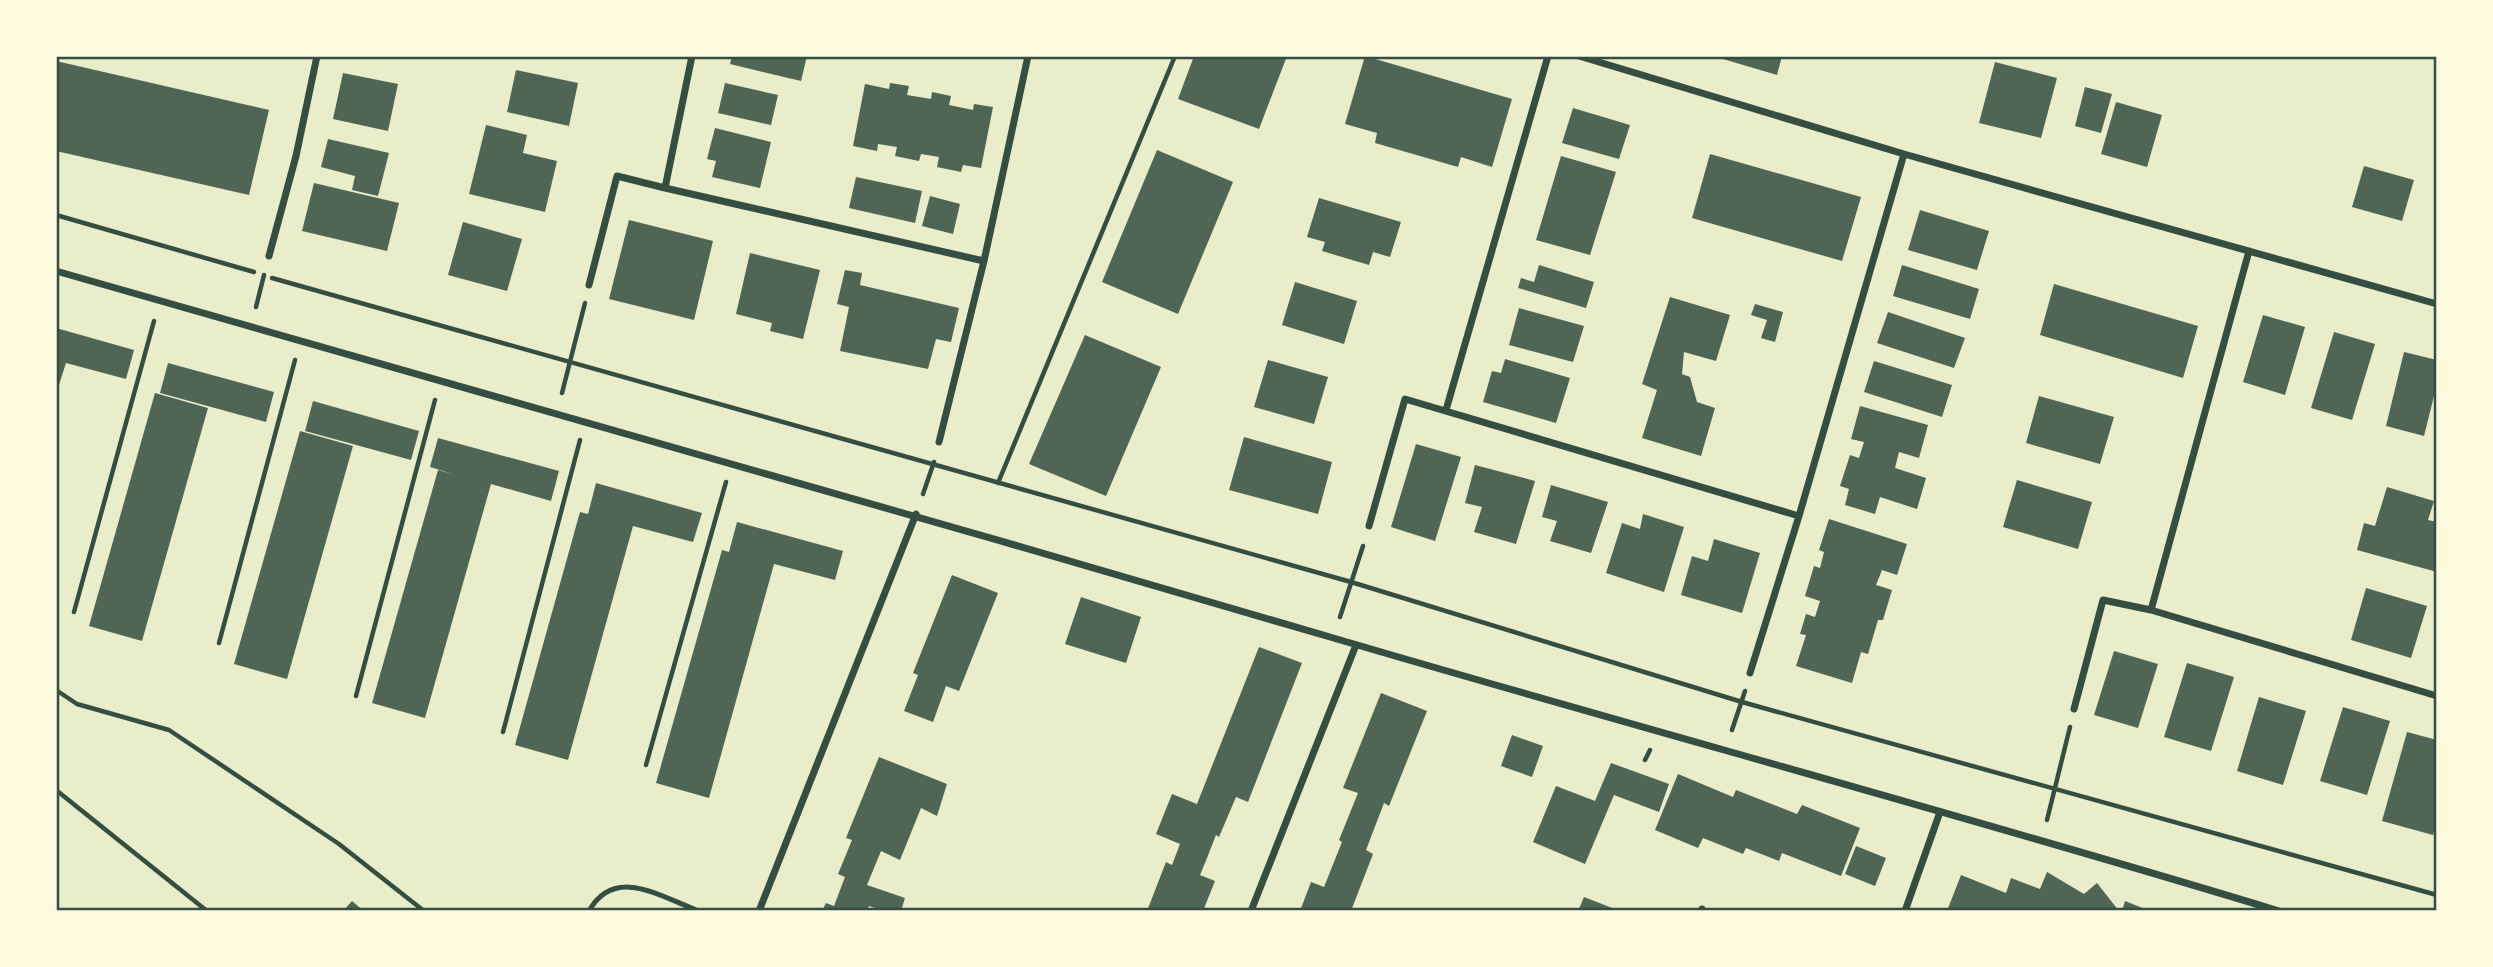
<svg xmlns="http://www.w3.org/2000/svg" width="2493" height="967" font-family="Raleway,sans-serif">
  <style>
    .building { fill: #4f6655 }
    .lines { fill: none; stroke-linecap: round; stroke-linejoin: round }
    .path { stroke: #344e41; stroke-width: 4.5 }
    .service { stroke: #344e41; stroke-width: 5 }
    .minor { stroke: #344e41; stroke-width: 7 }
    .neatline { fill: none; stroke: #344e41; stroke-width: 2.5 }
  </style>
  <rect width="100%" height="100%" fill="#e9edc9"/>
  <path class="building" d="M732 56H807L801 81 730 64Z
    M1194 56H1287L1259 129 1178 99Z
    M1365 56 1512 99 1492 167 1461 157 1458 167 1375 143 1377 133 1345 124Z
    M1724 56H1782L1777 75 1723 59Z
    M56 61 269 110 249 195 56 151Z
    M1995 62 2057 78 2041 138 1979 123Z
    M516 70 578 83 569 126 507 112Z
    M343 73 398 84 388 131 333 119Z
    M725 83 778 95 771 125 718 113Z
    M890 83 909 86 907 95 931 99 932 92 951 96 949 105 973 110 974 104 993 107 981 168 963 165 961 172 937 167 939 157 921 154 919 161 895 156 897 147 878 144 877 151 853 146 865 84 889 89Z
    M2085 87 2112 94 2101 133 2075 126Z
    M2116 102 2162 115 2147 167 2101 154Z
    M1573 108 1630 125 1619 159 1562 143Z
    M486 125 527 135 523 153 557 161 545 212 469 194Z
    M715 128 771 142 760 188 712 177 716 161 707 159Z
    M328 139 389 153 378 196 352 190 355 176 321 167Z
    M1157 150 1233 182 1178 314 1102 282Z
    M1710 154 1861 197 1842 261 1692 218Z
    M1561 156 1616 172 1590 255 1536 240Z
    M2364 166 2414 180 2402 221 2352 207Z
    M856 177 922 191 915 223 849 208Z
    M314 183 399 203 387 251 302 231Z
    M930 196 960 204 953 234 922 226Z
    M1319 198 1401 222 1390 257 1373 252 1369 265 1322 251 1325 242 1307 237Z
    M1920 210 1989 231 1977 270 1908 250Z
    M629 220 713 241 694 320 609 299Z
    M463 222 522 239 507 291 448 275Z
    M750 253 820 270 803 339 770 331 772 323 736 314Z
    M1539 265 1594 282 1586 308 1518 288 1521 278 1534 282Z
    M1902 265 1979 289 1970 319 1893 296Z
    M845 270 862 273 860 285 959 308 951 342 936 339 928 369 840 351 849 307 837 304Z
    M1295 282 1357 301 1344 344 1282 325Z
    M2054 284 2198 326 2183 378 2040 335Z
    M1670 297 1730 315 1716 361 1684 352 1682 374 1690 377 1697 402 1715 408 1701 456 1642 438 1657 390 1642 384Z
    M1755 304 1783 312 1775 342 1761 338 1767 320 1751 315Z
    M1519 308 1584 326 1573 362 1509 345Z
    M1888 312 1965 338 1954 368 1877 343Z
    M2263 315 2305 327 2285 395 2243 382Z
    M56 328 134 350 126 379 66 363 56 394Z
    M2334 332 2375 344 2352 420 2311 408Z
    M1085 335 1161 367 1106 496 1029 464Z
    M2404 352 2437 360V384L2424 436 2386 426Z
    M1505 359 1570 378 1556 423 1483 402 1492 371 1501 373Z
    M1268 360 1328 377 1314 424 1254 407Z
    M1874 361 1952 385 1942 417 1864 392Z
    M168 363 274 392 266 422 160 393Z
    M155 393 208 408 142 641 89 626Z
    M2039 396 2114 417 2100 464 2026 443Z
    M313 401 419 431 411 460 305 431Z
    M1860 406 1928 425 1919 458 1899 452 1895 468 1926 478 1917 509 1880 497 1875 514 1845 505 1849 489 1840 486 1850 455 1859 458 1864 442 1851 439Z
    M300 431 353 446 287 679 234 664Z
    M1244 437 1332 462 1318 514 1229 490Z
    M438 438 559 471 551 501 491 484 425 718 372 703 438 470 453 474 430 467Z
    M1416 444 1461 457 1435 541 1391 527Z
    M1475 465 1535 481 1516 544 1474 532 1482 507 1465 503Z
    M2017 480 2092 502 2078 549 2003 527Z
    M596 483 702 513 693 542 633 526 568 760 515 745 580 512 588 514Z
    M1551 485 1608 502 1591 553 1550 541 1557 521 1542 517Z
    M2387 487 2434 501 2428 520 2437 522V572L2357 550 2364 523 2375 526Z
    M1643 514 1684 527 1664 592 1606 573 1622 523 1640 529Z
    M1829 519 1907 544 1897 575 1882 570 1876 585 1892 590 1883 620H1878L1868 654 1861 652 1852 683 1796 666 1806 635 1800 634 1806 614 1815 617 1820 601 1805 596 1814 566 1820 568 1824 552 1819 550Z
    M737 522 843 551 835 580 774 564 709 798 656 783 722 550 729 552Z
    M1714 539 1760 553 1742 613 1681 595 1692 556 1708 561Z
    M952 575 998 593 959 691 946 686 933 722 904 711 918 675 913 673Z
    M2366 588 2427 606 2411 658 2351 640Z
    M1081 597 1141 617 1126 663 1065 644Z
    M1259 647 1302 663 1248 802 1236 797 1219 837 1216 835 1207 858 1200 875 1215 881 1203 911H1147L1166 862 1172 865 1180 844 1156 834 1172 794 1197 804Z
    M2114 651 2158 664 2138 728 2094 715Z
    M2187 663 2234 677 2211 751 2164 737Z
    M1381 693 1427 711 1389 806 1384 803 1366 850 1373 854 1351 911H1300L1311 882 1324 887 1342 842 1339 840 1358 793 1343 788Z
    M2259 697 2306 711 2283 785 2237 771Z
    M2343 707 2390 721 2367 795 2320 781Z
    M2407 732 2437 740V822L2433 835 2382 821Z
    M1512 735 1543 746 1532 777 1501 766Z
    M879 757 947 784 937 816 921 808 900 860 881 851 867 885 905 898 901 911H883L869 906 867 911H822L826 903 834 906 845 877 838 874 852 840 846 838Z
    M1611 763 1669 784 1659 812 1614 795 1585 864 1533 842 1556 786 1595 801Z
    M1678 774 1733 797 1736 790 1797 814 1802 805 1860 828 1841 876 1782 853 1779 861 1746 848 1743 854 1703 838 1698 848 1655 830Z
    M1856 846 1886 858 1875 886 1845 874Z
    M2047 872 2084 894 2097 883 2119 911H1947L1961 875 2006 893 2011 878 2040 889Z
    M1584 897 1620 911H1578Z
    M352 901 364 911H343Z
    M2125 901 2150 911H2122Z"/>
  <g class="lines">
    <path class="path" d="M56 215 254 272
      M272 278 1351 582 1742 702 2437 895
      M256 307 264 275
      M562 393 585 303
      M998 483 1175 56
      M923 494 934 462
      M74 612 154 321
      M1340 617 1363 546
      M219 643 295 360
      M56 690 77 704 169 730 339 844 424 911
      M356 696 435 400
      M1732 730 1745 691
      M503 732 580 440
      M1645 760 1650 750
      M646 765 726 482
      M56 790 207 911
      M2047 820 2070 727"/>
    <path class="service" d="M589 911C615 865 661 897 699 911"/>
    <path class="minor" d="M692 56 665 188 984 261 1028 56
      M1579 56 1904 154 2437 304
      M269 256 296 156 317 56
      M56 271C482 390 906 513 1330 637 1646 730 1964 815 2279 911
      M589 285 617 176 665 188
      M1446 410 1548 56
      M939 442 984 261
      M1369 526 1405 399 1799 516
      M2151 610 2249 251
      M1750 673 1799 516 1904 154
      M2074 709 2103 600 2151 610 2437 696
      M759 911 916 514
      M1251 911 1356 645
      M1702 911V909
      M1905 911 1940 812"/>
  </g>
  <rect width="2493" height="967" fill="none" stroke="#fefae0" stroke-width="116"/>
  <rect x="58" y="58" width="2377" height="851" class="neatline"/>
</svg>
